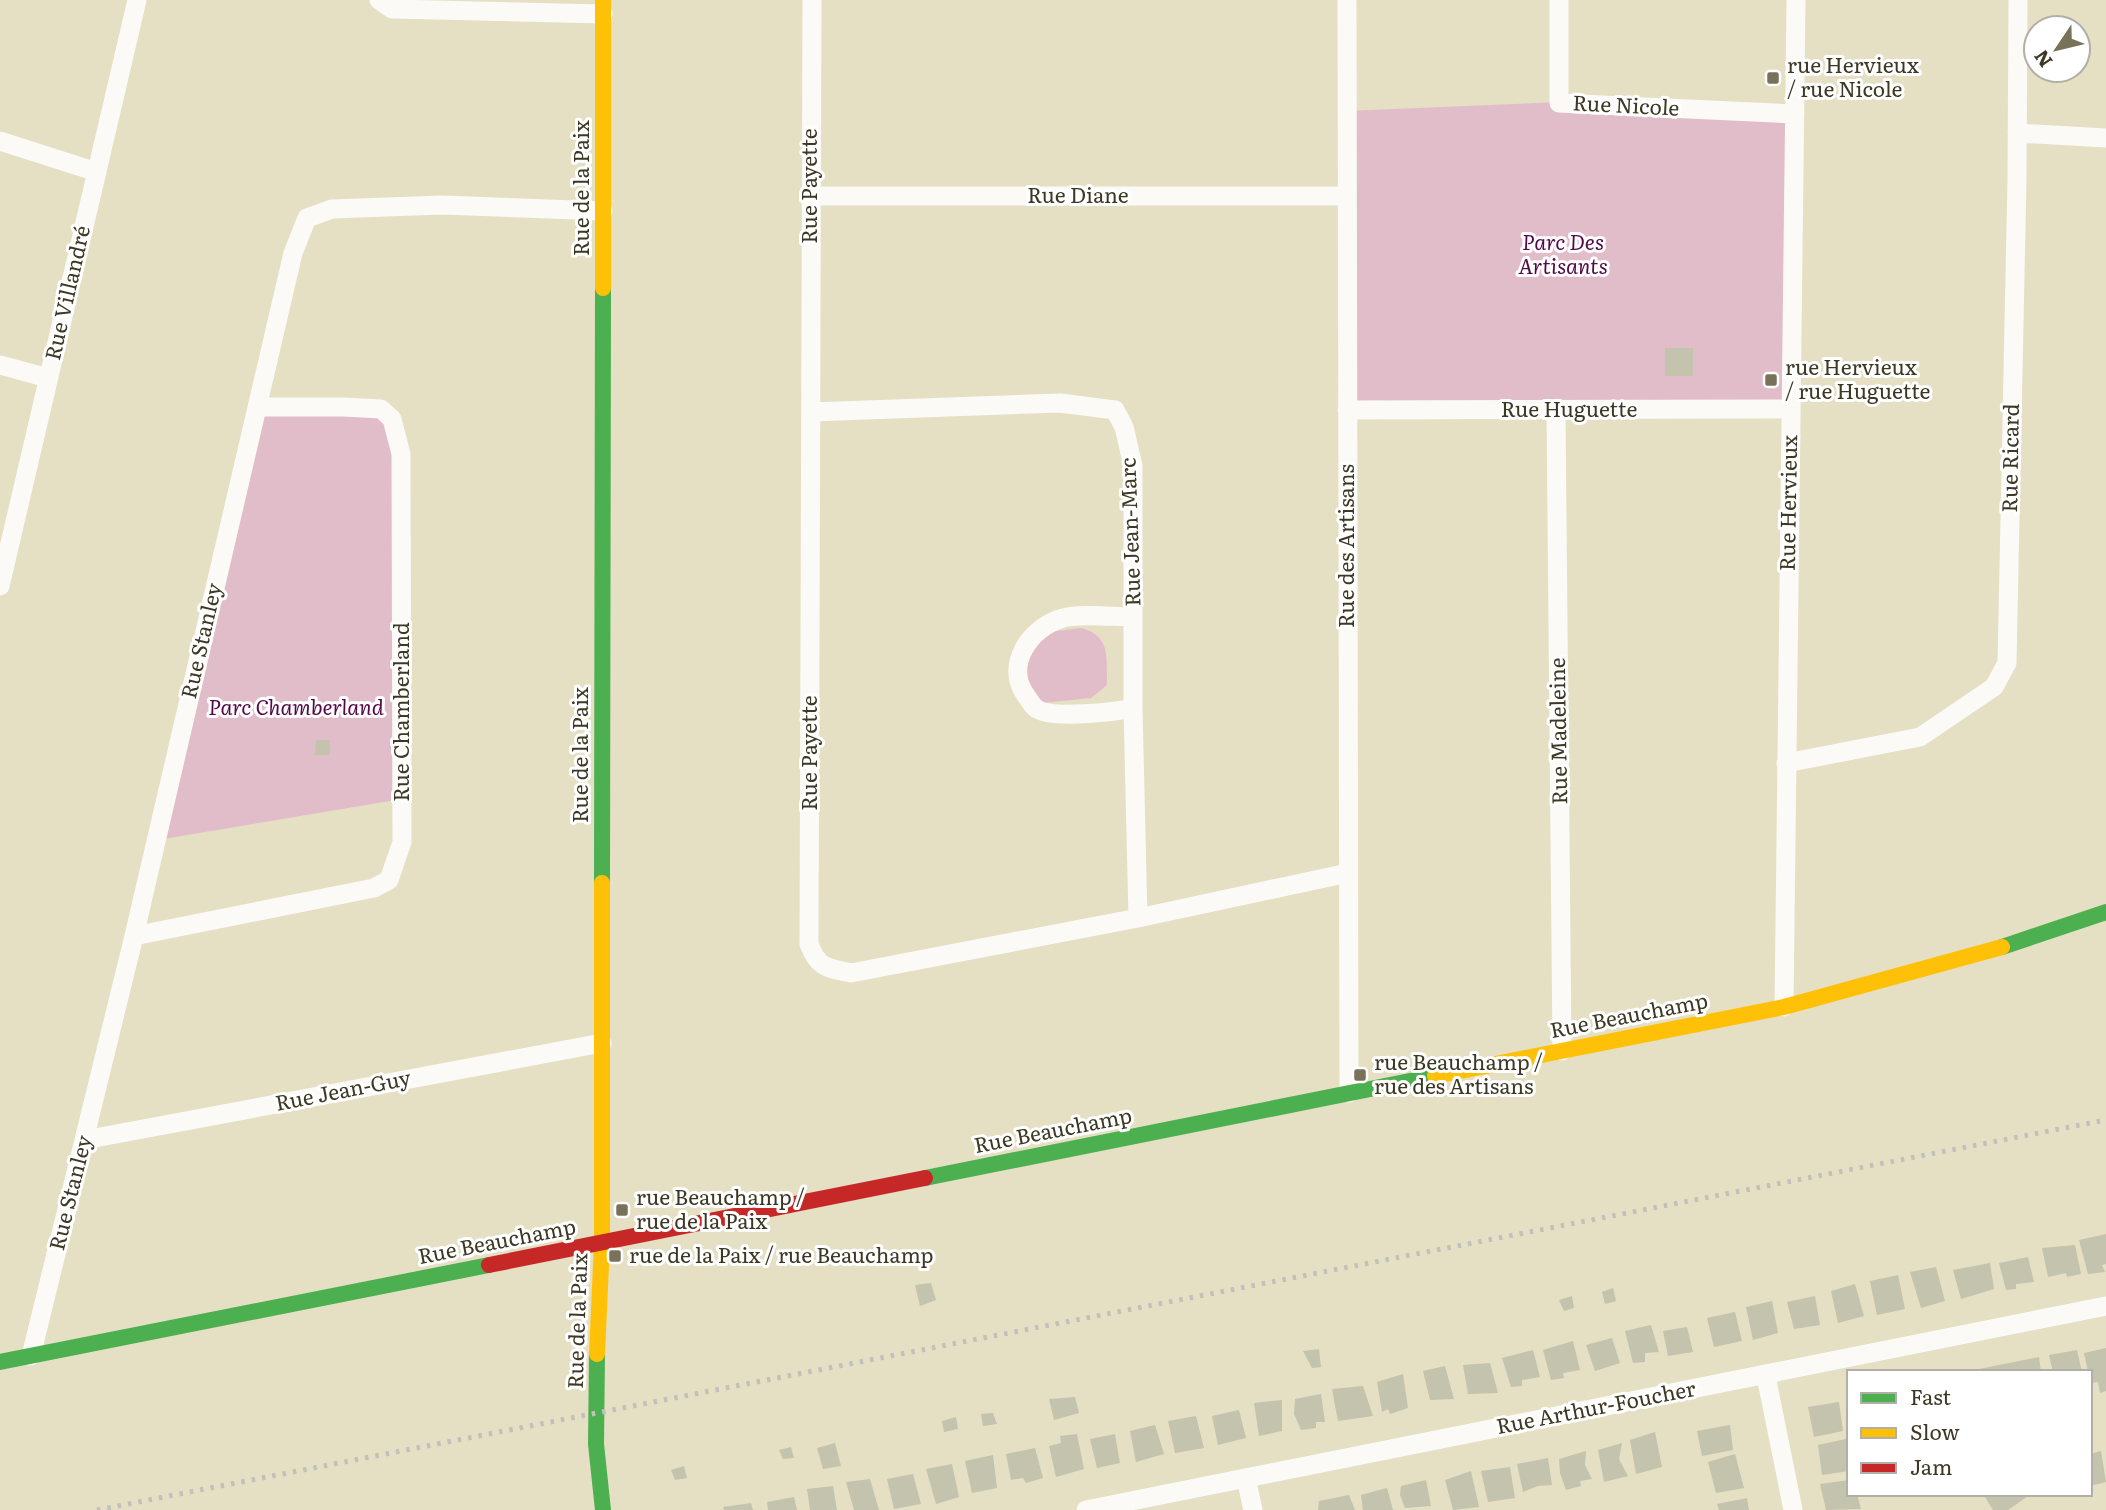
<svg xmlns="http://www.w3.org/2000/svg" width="2106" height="1510" font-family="Literata,serif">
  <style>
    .green { fill: #e1bdca }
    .building { fill: #c4c3ad }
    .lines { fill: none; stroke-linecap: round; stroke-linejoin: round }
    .street { stroke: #fbfaf6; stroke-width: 19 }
    .fast { stroke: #4caf50; stroke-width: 16 }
    .slow { stroke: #ffc107; stroke-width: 16 }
    .jam { stroke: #c62828; stroke-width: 16 }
    .rail { stroke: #c2c0ba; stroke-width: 5; stroke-dasharray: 3.5 7; stroke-linecap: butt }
    .poi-dot { fill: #78725b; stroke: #fff; stroke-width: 2.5 }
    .labels { text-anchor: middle; stroke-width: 6; stroke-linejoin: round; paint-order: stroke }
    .poi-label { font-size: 21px; fill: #3d3823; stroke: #fff; text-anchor: start }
    .street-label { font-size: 21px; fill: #3d3823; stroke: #fff }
    .park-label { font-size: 21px; font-style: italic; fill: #530848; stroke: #fff }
  </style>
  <rect width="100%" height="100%" fill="#e5dfc3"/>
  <path class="green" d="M1561 102 1796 114 1791 409 1348 411 1347 111Z
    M258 407H348L392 420 402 799 157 840Z
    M1081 628C1112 636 1106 659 1107 685L1091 698 1042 703 1028 690 1023 663 1040 633Z"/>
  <path class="building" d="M1665 348H1693V376H1665Z
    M316 740H330V755H315Z
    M2106 1234V1264L2102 1265 2105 1272 2088 1274 2079 1240Z
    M2075 1245 2081 1274 2067 1277 2066 1273 2048 1277 2042 1248Z
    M2028 1257 2034 1282 2016 1284V1289L2006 1290 1999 1263Z
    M1990 1263 1994 1289 1961 1299 1953 1270Z
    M1936 1267 1945 1301 1921 1308 1910 1272Z
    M1898 1275 1905 1309 1877 1315 1870 1281Z
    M931 1283 936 1300 920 1306 915 1285Z
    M1855 1284 1864 1316 1838 1323 1831 1291Z
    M1613 1288 1616 1301 1605 1304 1602 1292Z
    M1572 1296 1574 1308 1564 1311 1559 1300Z
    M1815 1296 1820 1325 1794 1329 1787 1302Z
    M1772 1301 1778 1333 1753 1340 1746 1307Z
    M1735 1312 1742 1341 1714 1347 1707 1318Z
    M1651 1325 1659 1352 1645 1353V1362L1633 1363 1625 1331Z
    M1687 1327 1693 1352 1668 1356 1663 1331Z
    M1612 1338 1620 1363 1595 1371 1586 1345Z
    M1573 1341 1580 1370 1563 1373 1564 1378 1551 1380 1543 1350Z
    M2106 1348V1391L2100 1393 2098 1382 2090 1383V1372H2088L2084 1353Z
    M1319 1349 1321 1367 1312 1368 1303 1351Z
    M1533 1350 1540 1377 1522 1380V1386L1511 1387 1502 1358Z
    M2077 1350 2082 1372H2053L2049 1355Z
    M2039 1357 2041 1372H1974V1370Z
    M1490 1363 1498 1393 1468 1394 1463 1365Z
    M1445 1366 1454 1399 1430 1400 1423 1371Z
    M1403 1374 1408 1408 1390 1414 1388 1409 1382 1412 1377 1382Z
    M1363 1386 1373 1416 1338 1421 1332 1389Z
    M1321 1394 1325 1422H1316V1428L1301 1430 1294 1414 1295 1399Z
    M1075 1397 1079 1413 1054 1420 1049 1399Z
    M1282 1400V1431L1259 1436 1254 1403Z
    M1839 1402 1843 1431 1814 1437 1808 1407Z
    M1239 1410 1246 1438 1218 1445 1212 1416Z
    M993 1413 997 1424 983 1426 981 1414Z
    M1196 1416 1204 1448 1175 1453 1168 1421Z
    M956 1417 958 1429 944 1432 942 1421Z
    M1155 1425 1164 1454 1136 1462 1130 1431Z
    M1730 1425 1733 1450 1702 1456 1697 1431Z
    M1655 1432 1662 1467 1636 1474 1630 1440Z
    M1077 1434 1084 1469 1056 1477 1049 1446 1061 1443 1060 1436Z
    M1115 1434 1120 1463 1097 1468 1090 1439Z
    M1846 1439 1849 1471 1822 1475 1818 1445Z
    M835 1443 841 1466 823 1469 817 1448Z
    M1622 1443 1619 1459 1628 1476 1604 1482 1598 1450Z
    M791 1447 794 1458 783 1459 779 1450Z
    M1035 1448 1043 1478 1026 1483 1023 1478 1011 1480 1006 1454Z
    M1586 1451 1585 1465 1592 1479 1580 1481 1581 1486 1566 1490 1560 1473 1559 1459Z
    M2101 1451 2106 1482 2090 1486V1454Z
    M1735 1454 1744 1488 1716 1493 1708 1462Z
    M993 1455 997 1488 972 1493 965 1461Z
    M1548 1458 1552 1485 1538 1486 1523 1492 1517 1464Z
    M952 1464 959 1497 936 1504 926 1469Z
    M684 1466 687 1478 675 1480 671 1470Z
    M1510 1467 1515 1498 1488 1502 1481 1471Z
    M1471 1471 1479 1507 1453 1510 1445 1480Z
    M913 1474 921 1504 894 1509 887 1479Z
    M870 1479 879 1510H854L846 1482Z
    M1426 1480 1431 1506 1405 1508 1400 1495 1401 1486Z
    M1849 1480V1494H1857L1861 1509 1826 1510 1820 1484Z
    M833 1486 837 1510H810L807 1489Z
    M1387 1488 1393 1510H1363L1361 1495Z
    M1983 1494H2031L2008 1510H1993Z
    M1349 1495 1355 1510H1318L1319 1501Z
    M794 1497 797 1510H768L767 1502Z
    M1747 1498 1749 1510H1719L1717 1504Z
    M751 1503 753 1510H724L723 1507Z"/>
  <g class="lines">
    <path class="street" d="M379 0 392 9 603 14
      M812 0 809 944C818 968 827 968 851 973L1138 918 1348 873
      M1347 0 1349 1093
      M1559 0V103L1795 114
      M2017 133 2106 138
      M0 141 97 172
      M810 196H1346
      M0 365 48 378
      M1347 410 1791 409
      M1556 410 1562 1051
      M811 412 1060 403 1115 410 1124 427 1133 466V708L1138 918
      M0 586 137 0
      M1133 617C1115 617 1079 613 1063 618 1030 627 1003 666 1027 697 1030 701 1033 707 1037 709 1053 719 1114 712 1133 708
      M1786 763 1920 737 1994 687 2007 663 2017 179 2018 0
      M134 936 374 888 389 880 402 842 401 454 392 419 381 409 344 407H257
      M1784 1007 1796 0
      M84 1140 602 1043
      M31 1356 134 936 293 253 307 218 332 209 442 205 603 211
      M1766 1376 1793 1510
      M1246 1478 1253 1510
      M1086 1510 2106 1306"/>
    <path class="fast" d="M602 883 603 288
      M2002 947 2106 912
      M925 1178 1435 1076
      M597 1354 596 1444 603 1510
      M0 1362 489 1265"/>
    <path class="slow" d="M603 288V0
      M1435 1076 1784 1007 2002 947
      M597 1354 602 1243V883"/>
    <path class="jam" d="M489 1265 925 1178"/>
    <path class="rail" d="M97 1510 2106 1120"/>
  </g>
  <g class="poi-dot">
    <rect x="1766" y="71" width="14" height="14" rx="3.5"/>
    <rect x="1764" y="373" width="14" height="14" rx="3.5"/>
    <rect x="1353" y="1068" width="14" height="14" rx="3.5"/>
    <rect x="615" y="1203" width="14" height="14" rx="3.5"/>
    <rect x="608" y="1249" width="14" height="14" rx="3.5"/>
  </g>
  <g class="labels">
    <g class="poi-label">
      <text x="1787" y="73">rue Hervieux<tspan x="1787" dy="24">/ rue Nicole</tspan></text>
      <text x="1785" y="375">rue Hervieux<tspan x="1785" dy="24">/ rue Huguette</tspan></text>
      <text x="1374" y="1070">rue Beauchamp /<tspan x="1374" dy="24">rue des Artisans</tspan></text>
      <text x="636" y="1205">rue Beauchamp /<tspan x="636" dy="24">rue de la Paix</tspan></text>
      <text x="629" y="1263">rue de la Paix / rue Beauchamp</text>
    </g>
    <g class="street-label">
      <text transform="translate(1626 106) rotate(3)" y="7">Rue Nicole</text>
      <text transform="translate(810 186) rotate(-90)" y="7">Rue Payette</text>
      <text transform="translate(582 188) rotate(-90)" y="7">Rue de la Paix</text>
      <text x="1078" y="203">Rue Diane</text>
      <text transform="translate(68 293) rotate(-77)" y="7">Rue Villandré</text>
      <text x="1569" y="417">Rue Huguette</text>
      <text transform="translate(2011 458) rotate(-89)" y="7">Rue Ricard</text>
      <text transform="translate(1789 503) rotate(-89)" y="7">Rue Hervieux</text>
      <text transform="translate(1131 532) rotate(-92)" y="7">Rue Jean-Marc</text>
      <text transform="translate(1347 546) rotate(-90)" y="7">Rue des Artisans</text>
      <text transform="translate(202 641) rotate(-77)" y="7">Rue Stanley</text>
      <text transform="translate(402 712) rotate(-90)" y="7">Rue Chamberland</text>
      <text transform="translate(1559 731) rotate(-91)" y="7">Rue Madeleine</text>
      <text transform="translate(810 753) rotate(-90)" y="7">Rue Payette</text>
      <text transform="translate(581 755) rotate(-90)" y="7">Rue de la Paix</text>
      <text transform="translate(1629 1016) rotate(-11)" y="7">Rue Beauchamp</text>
      <text transform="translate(343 1091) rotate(-11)" y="7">Rue Jean-Guy</text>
      <text transform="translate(1053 1131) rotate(-11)" y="7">Rue Beauchamp</text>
      <text transform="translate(71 1193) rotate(-76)" y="7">Rue Stanley</text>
      <text transform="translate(497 1242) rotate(-11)" y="7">Rue Beauchamp</text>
      <text transform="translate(578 1321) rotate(-88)" y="7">Rue de la Paix</text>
      <text transform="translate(1596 1408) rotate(-11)" y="7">Rue Arthur-Foucher</text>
    </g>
    <g class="park-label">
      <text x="1563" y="250">Parc Des<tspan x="1563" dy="24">Artisants</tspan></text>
      <text x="296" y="715">Parc Chamberland</text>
    </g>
  </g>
  <rect x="1847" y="1370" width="245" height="126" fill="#ffffff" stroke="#b1afa7" stroke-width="2"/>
  <rect x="1861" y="1393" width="35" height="10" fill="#4caf50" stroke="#b1afa7" stroke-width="2"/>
  <text x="1910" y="1405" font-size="21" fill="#3d3823">Fast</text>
  <rect x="1861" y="1428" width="35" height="10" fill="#ffc107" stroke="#b1afa7" stroke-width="2"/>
  <text x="1910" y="1440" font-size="21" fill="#3d3823">Slow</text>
  <rect x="1861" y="1463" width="35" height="10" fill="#c62828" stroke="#b1afa7" stroke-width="2"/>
  <text x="1910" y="1475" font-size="21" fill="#3d3823">Jam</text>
  <g transform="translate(2057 49) rotate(235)"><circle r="33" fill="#ffffff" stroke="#b1afa7" stroke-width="2"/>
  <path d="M0-5L12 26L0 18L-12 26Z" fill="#78725b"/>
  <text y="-10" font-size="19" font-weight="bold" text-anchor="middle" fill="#3d3823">N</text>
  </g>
</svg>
